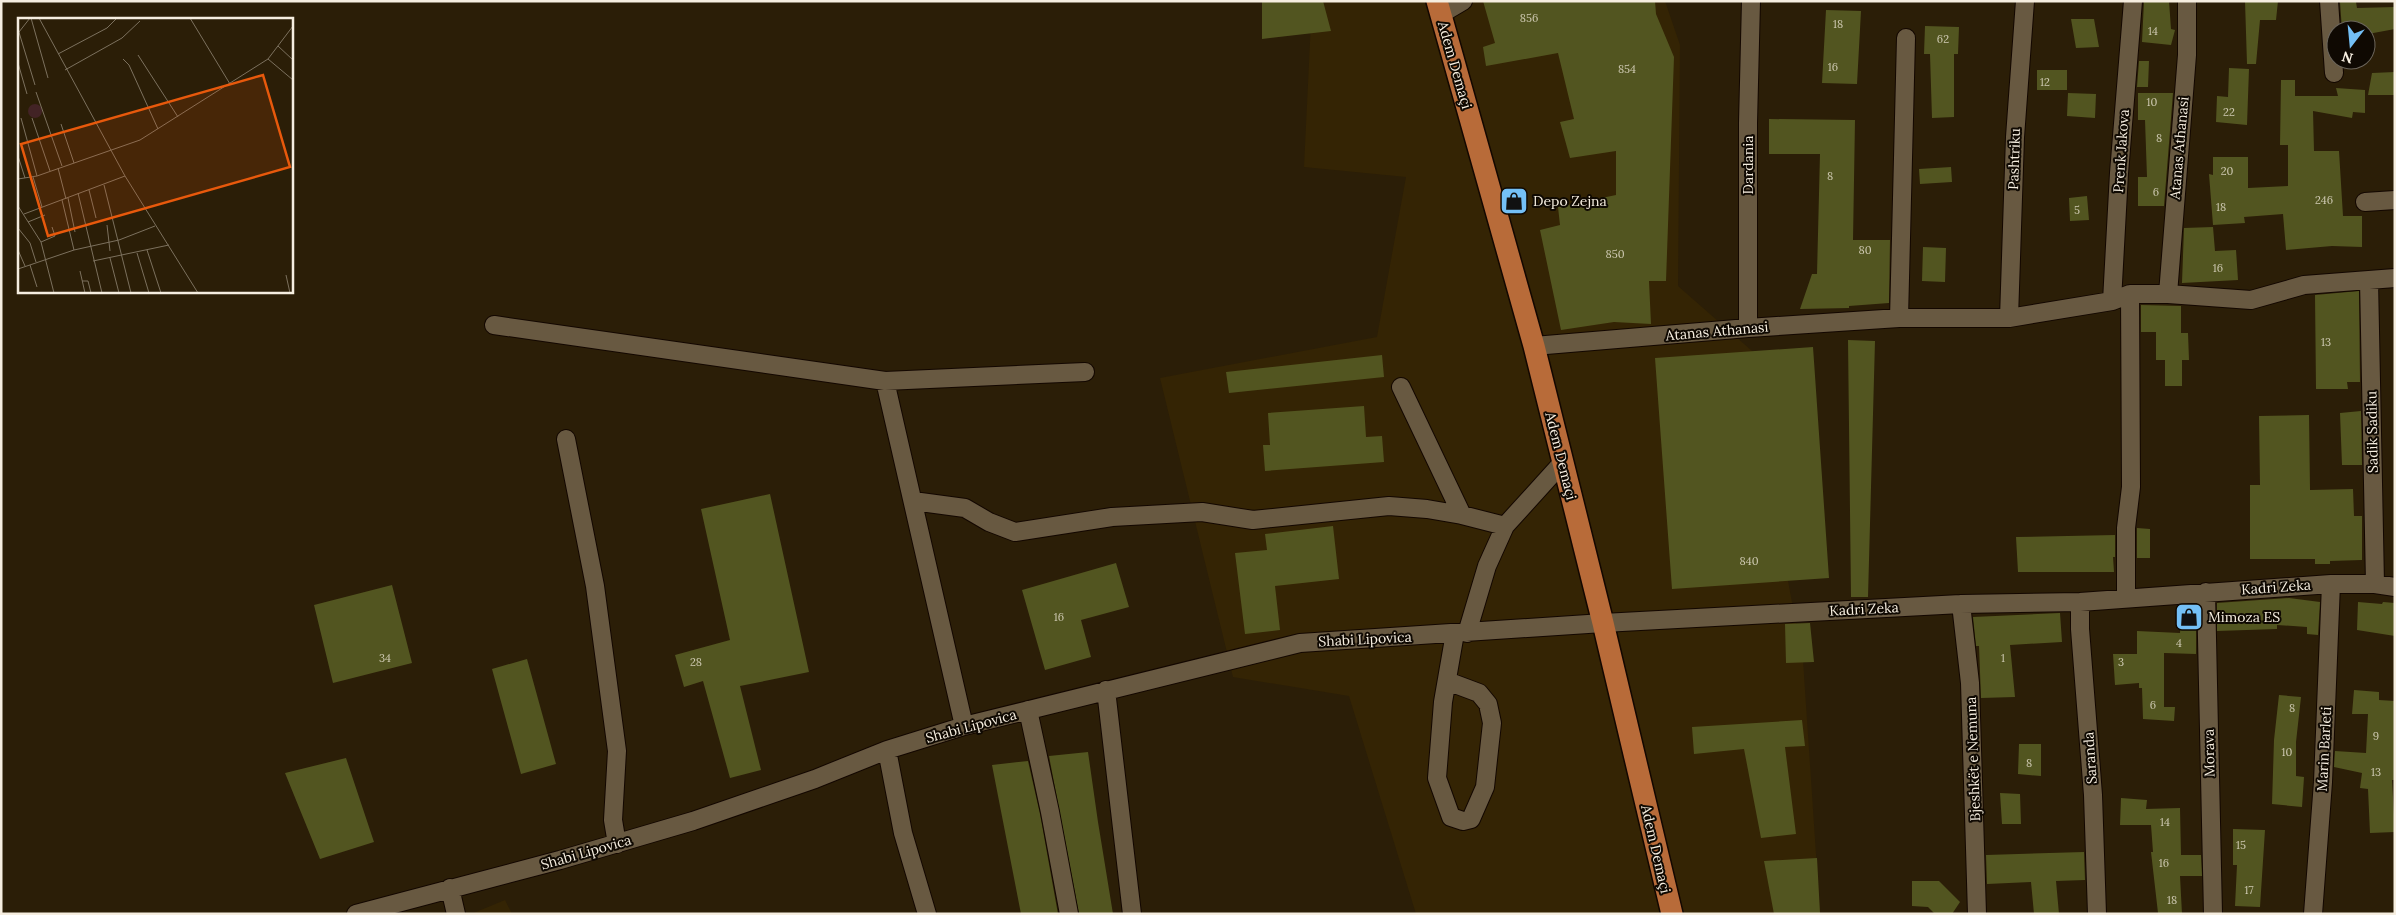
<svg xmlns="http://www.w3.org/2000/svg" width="2396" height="915" font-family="Lora,serif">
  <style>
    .built { fill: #342404 }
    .building { fill: #525520 }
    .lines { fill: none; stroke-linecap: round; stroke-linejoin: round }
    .minor-casing { stroke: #130700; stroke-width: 20 }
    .major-casing { stroke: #130700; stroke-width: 24 }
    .minor { stroke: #685941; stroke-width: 18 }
    .major { stroke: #b86b39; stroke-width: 21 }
    .labels { text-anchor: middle; stroke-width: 4; stroke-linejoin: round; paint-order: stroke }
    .number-label { font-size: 11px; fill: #cdc8b0 }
    .street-label { font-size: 14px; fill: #f6eee0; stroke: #0f0902 }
    .poi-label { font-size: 14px; fill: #f6eee0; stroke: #0f0902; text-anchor: start }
    .inset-road { fill: none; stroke: #7c715e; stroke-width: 1 }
    .view { fill: #e8590c; fill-opacity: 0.15; stroke: #e8590c; stroke-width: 2.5 }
    .inset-edge { fill: none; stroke: #f6eee0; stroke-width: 2.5 }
  </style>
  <rect width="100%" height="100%" fill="#2b1e07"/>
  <path class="built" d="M1312 1H1665L1680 45 1678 286 1760 358 1770 486 1803 660 1820 914H1416L1349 696 1233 677 1160 378 1377 337 1406 177 1304 167Z
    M505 900 512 914H471Z"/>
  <path class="building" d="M1262 1H1323L1331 31 1262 39Z
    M1483 1H1655L1656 14 1674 57 1666 281H1649L1651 324 1614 322 1561 330 1540 230 1560 225 1558 207 1616 195V151L1570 158 1560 122 1574 119 1558 53 1486 66 1483 47 1495 43Z
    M2144 1H2169L2171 29 2175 30 2171 45 2142 42Z
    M2245 1H2278L2276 20H2260L2256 64H2247Z
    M2340 2H2356L2357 8 2395 7V29L2368 34 2367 30H2342Z
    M1826 10 1861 11 1857 84 1822 83Z
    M2071 19H2094L2099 47 2076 48Z
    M1925 26 1959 27 1958 54H1954V117L1932 118 1930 54H1924Z
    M2139 61H2149L2148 87H2137Z
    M2229 68 2249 69 2247 125 2216 122 2217 96 2228 97Z
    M2037 70H2067V90H2037Z
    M2395 72V95H2368L2372 73Z
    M2281 80H2295V96H2338L2336 88 2365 90V113L2353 112 2352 118 2313 111 2314 151H2339L2343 216H2362V247L2332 246 2286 250 2283 214 2244 217 2245 223 2213 225 2209 174 2213 175V157H2248V188L2288 186V145H2280Z
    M2068 93 2096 94 2095 118 2067 116Z
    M2138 93H2173L2164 206H2138V177H2147L2145 120H2138Z
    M1769 119 1855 120 1853 240H1890L1889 303 1849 306V308L1800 309 1812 274H1817L1820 154H1769Z
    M1951 167 1952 182 1920 184 1919 169Z
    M2087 196 2089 220 2070 221 2069 198Z
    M2213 227 2215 251 2236 250 2238 280 2182 283 2184 228Z
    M1923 247 1946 248 1945 282 1922 281Z
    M2359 291 2360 382H2347L2348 389H2316L2315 295Z
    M2141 305 2181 306V333H2188L2189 360H2182V386H2165V360H2156V332H2141Z
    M1848 340 1875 341 1868 597H1851Z
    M1813 347 1829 578 1672 589 1655 358Z
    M1382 355 1384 377 1229 393 1226 372Z
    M1364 406 1366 437 1382 436 1384 462 1265 471 1263 445H1270L1268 413Z
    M2361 411 2362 465H2342L2340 413Z
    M2309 415 2310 490 2353 489 2354 516H2362V560L2330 561V564H2315V559H2250V485H2260L2259 416Z
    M770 494 809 672 740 686 761 770 730 778 703 681 684 687 675 655 730 640 701 509Z
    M1333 526 1339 579 1275 586 1280 630 1245 634 1235 553 1267 550 1265 534Z
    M2137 528 2150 529V558H2137Z
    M2115 535V557H2113L2114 572H2018L2016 537Z
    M1116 563 1129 607 1081 620 1091 657 1045 670 1022 590Z
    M392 585 412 663 333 683 314 605Z
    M2289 598 2320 602 2318 635 2307 634V627L2277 625V629L2217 631V603Z
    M2358 602 2382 604 2383 602 2395 603V636L2357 630Z
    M2196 604V654L2164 653V707H2175L2174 721 2143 719 2142 688H2139V683L2115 685 2113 654H2137V631L2180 633 2182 605Z
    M2060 613 2062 642 2010 645 2015 697 1981 698 1979 646H1976L1973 617Z
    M1810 623 1814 662 1786 663 1785 624Z
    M527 659 556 764 521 774 492 669Z
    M2354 690 2379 692V700L2395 701V780H2392L2395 832 2370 833 2368 789 2360 788 2362 773 2334 767 2335 751 2366 753 2368 714H2352Z
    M2279 695 2301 697 2296 742V776L2304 777 2302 807 2272 804 2274 740Z
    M1802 720 1805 746 1785 747 1796 834 1761 838 1744 749 1694 754 1692 727Z
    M2019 744H2041V776L2018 774Z
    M1088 752 1098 822 1113 914H1079L1049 756Z
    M346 758 374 842 320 859 285 773Z
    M1028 761 1040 814 1058 914H1021L992 765Z
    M2000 793 2020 794 2021 824H2002Z
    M2121 798 2147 800 2146 809 2180 808 2181 855H2201L2202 876H2180L2182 914 2158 913 2151 852H2153L2151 825H2120Z
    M2233 829 2265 830 2260 907 2235 906 2237 865H2233Z
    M2084 852 2085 880 2056 881 2059 914H2034L2031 882 1987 884 1986 855Z
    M1817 858 1820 913 1774 914 1764 861Z
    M1912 881H1939L1960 902 1952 914H1935L1928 907 1912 906Z"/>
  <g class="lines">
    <g class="minor-casing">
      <path id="minor" d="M2329 1 2334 73
        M1441 14 1463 1
        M2365 202 2395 200
        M2369 280 2375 584
        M2168 294 2187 55V1
        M2112 301 2119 173 2133 1
        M1899 318 1906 38
        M2009 318 2015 137 2025 1
        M494 325 885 381 1085 372
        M1748 328V123L1751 1
        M1534 346 1748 328 1899 318H2009L2112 301 2130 294H2168L2251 300 2304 285 2395 278
        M885 381 964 726
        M1401 387 1462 515
        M566 439 595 586 617 751 613 820 617 844
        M913 501 965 508 989 522 1015 532 1112 517 1202 512 1253 520 1389 506 1427 509 1462 515 1505 526
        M2206 592 2213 914
        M2126 598V528L2131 487 2130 294
        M2080 602V629L2093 795 2097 914
        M1961 604 1970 683 1977 914
        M1467 633 1487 566 1505 526 1563 462
        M1447 681 1479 693 1488 704 1492 723 1485 787 1471 819 1463 821 1451 817 1437 778 1443 702 1455 633
        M1106 690 1132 914
        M1028 710 1050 812 1069 914
        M887 750 903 833 927 914
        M450 888 456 914
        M356 914 560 860 693 821 815 779 887 750 964 726 1300 643 1603 623 1961 604 2080 602 2331 584H2375L2395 587
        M2313 914 2323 782 2331 584"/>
    </g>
    <g class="major-casing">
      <path id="major" d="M1437 1 1534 346 1603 623 1672 914"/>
    </g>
    <use href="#minor" class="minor"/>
    <use href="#major" class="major"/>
  </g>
  <defs>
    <g id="shop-square" transform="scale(1.4375)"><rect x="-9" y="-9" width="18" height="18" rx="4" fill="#74c0f6" stroke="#0f0902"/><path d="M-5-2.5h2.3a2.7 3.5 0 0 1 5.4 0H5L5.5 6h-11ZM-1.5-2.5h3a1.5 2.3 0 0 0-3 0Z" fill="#111"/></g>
  </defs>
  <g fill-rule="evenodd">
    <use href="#shop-square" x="1514" y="201"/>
    <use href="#shop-square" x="2189" y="617"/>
  </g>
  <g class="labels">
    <g class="number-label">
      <text x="1529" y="22">856</text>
      <text x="1838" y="28">18</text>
      <text x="2153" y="35">14</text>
      <text x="1943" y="43">62</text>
      <text x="1833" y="71">16</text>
      <text x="1627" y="73">854</text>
      <text x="2045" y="86">12</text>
      <text x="2152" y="106">10</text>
      <text x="2229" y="116">22</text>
      <text x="2159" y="142">8</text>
      <text x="2227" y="175">20</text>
      <text x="1830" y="180">8</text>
      <text x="2156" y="196">6</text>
      <text x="2324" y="204">246</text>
      <text x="2221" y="211">18</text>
      <text x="2077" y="214">5</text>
      <text x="1865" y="254">80</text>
      <text x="1615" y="258">850</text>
      <text x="2218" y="272">16</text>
      <text x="2326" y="346">13</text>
      <text x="1749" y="565">840</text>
      <text x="1059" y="621">16</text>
      <text x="2179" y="647">4</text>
      <text x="385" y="662">34</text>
      <text x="2003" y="662">1</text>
      <text x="696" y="666">28</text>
      <text x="2121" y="666">3</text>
      <text x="2153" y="709">6</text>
      <text x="2292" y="712">8</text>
      <text x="2376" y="740">9</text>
      <text x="2287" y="756">10</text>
      <text x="2029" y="767">8</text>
      <text x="2376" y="776">13</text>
      <text x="2165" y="826">14</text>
      <text x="2241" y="849">15</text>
      <text x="2164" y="867">16</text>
      <text x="2249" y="894">17</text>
      <text x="2172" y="904">18</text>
    </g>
    <g class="street-label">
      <text transform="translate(1455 65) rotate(74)" y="5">Adem Demaçi</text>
      <text transform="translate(2179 148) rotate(-85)" y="5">Atanas Athanasi</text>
      <text transform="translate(2121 151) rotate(-86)" y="5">Prenk Jakova</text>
      <text transform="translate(2014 159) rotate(-88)" y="5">Pashtriku</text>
      <text transform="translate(1748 165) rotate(-90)" y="5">Dardania</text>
      <text transform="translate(1717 331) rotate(-5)" y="5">Atanas Athanasi</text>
      <text transform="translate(2372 432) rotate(-91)" y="5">Sadik Sadiku</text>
      <text transform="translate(1561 456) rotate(76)" y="5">Adem Demaçi</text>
      <text transform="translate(2276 587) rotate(-4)" y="5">Kadri Zeka</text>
      <text transform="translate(1864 609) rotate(-3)" y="5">Kadri Zeka</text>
      <text transform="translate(1365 639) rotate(-3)" y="5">Shabi Lipovica</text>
      <text transform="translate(971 726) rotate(-15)" y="5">Shabi Lipovica</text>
      <text transform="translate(2324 749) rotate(-87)" y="5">Marin Barleti</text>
      <text transform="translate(2209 753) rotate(-91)" y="5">Morava</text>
      <text transform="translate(2090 758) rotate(-94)" y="5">Saranda</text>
      <text transform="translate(1973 759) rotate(-92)" y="5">Bjeshkët e Nemuna</text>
      <text transform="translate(1656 849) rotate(77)" y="5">Adem Demaçi</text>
      <text transform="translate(586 852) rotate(-16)" y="5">Shabi Lipovica</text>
    </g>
    <g class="poi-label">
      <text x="1533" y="206">Depo Zejna</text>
      <text x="2208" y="622">Mimoza ES</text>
    </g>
  </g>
  <g transform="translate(18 18)">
    <rect width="275" height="275" fill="#2b1e07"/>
    <path d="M10 93a7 7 0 1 1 14 0a7 7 0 1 1-14 0Z" fill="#422325"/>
    <path class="inset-road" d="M13 0 30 60M21 0 107 158 180 275M172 0 212 66M0 11 17 67M1 14 12 0M260 28 275 42M40 36 89 10 99 0M120 37 160 99M105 41 111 47 140 111M250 41 275 62M0 45 9 76M47 52 104 20 122 3M18 74 44 148M3 100 19 158M14 100 32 153M43 106 56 145M0 138 7 160M40 150 48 181M15 159 24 189M0 161 19 158 122 122 250 41 275 8M86 167 113 275M71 172 78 200M60 175 84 275M50 180 57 214M44 182 56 232M0 188 23 224 36 275M6 196 107 158M10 204 27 197M89 207 92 233M0 210 12 225 18 244M23 224 37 218 34 209M0 232 7 248M129 232 143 275M119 235 131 275M92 240 101 275M75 243 151 227M12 247 19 269M0 251 56 232 101 222 137 208M62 253 67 275M268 257 272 275M64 263H70L73 275"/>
    <path class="view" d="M245 57 272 149 30 218 3 126Z"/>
    <rect width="275" height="275" class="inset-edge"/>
  </g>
  <rect width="2396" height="915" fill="none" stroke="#f6eee0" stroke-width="5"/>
  <g transform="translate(2351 45) rotate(196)"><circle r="24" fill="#0f0902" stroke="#6b655b"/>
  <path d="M0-4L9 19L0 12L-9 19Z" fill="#74c0f6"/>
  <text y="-8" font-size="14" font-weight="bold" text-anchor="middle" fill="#f6eee0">N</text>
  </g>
</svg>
